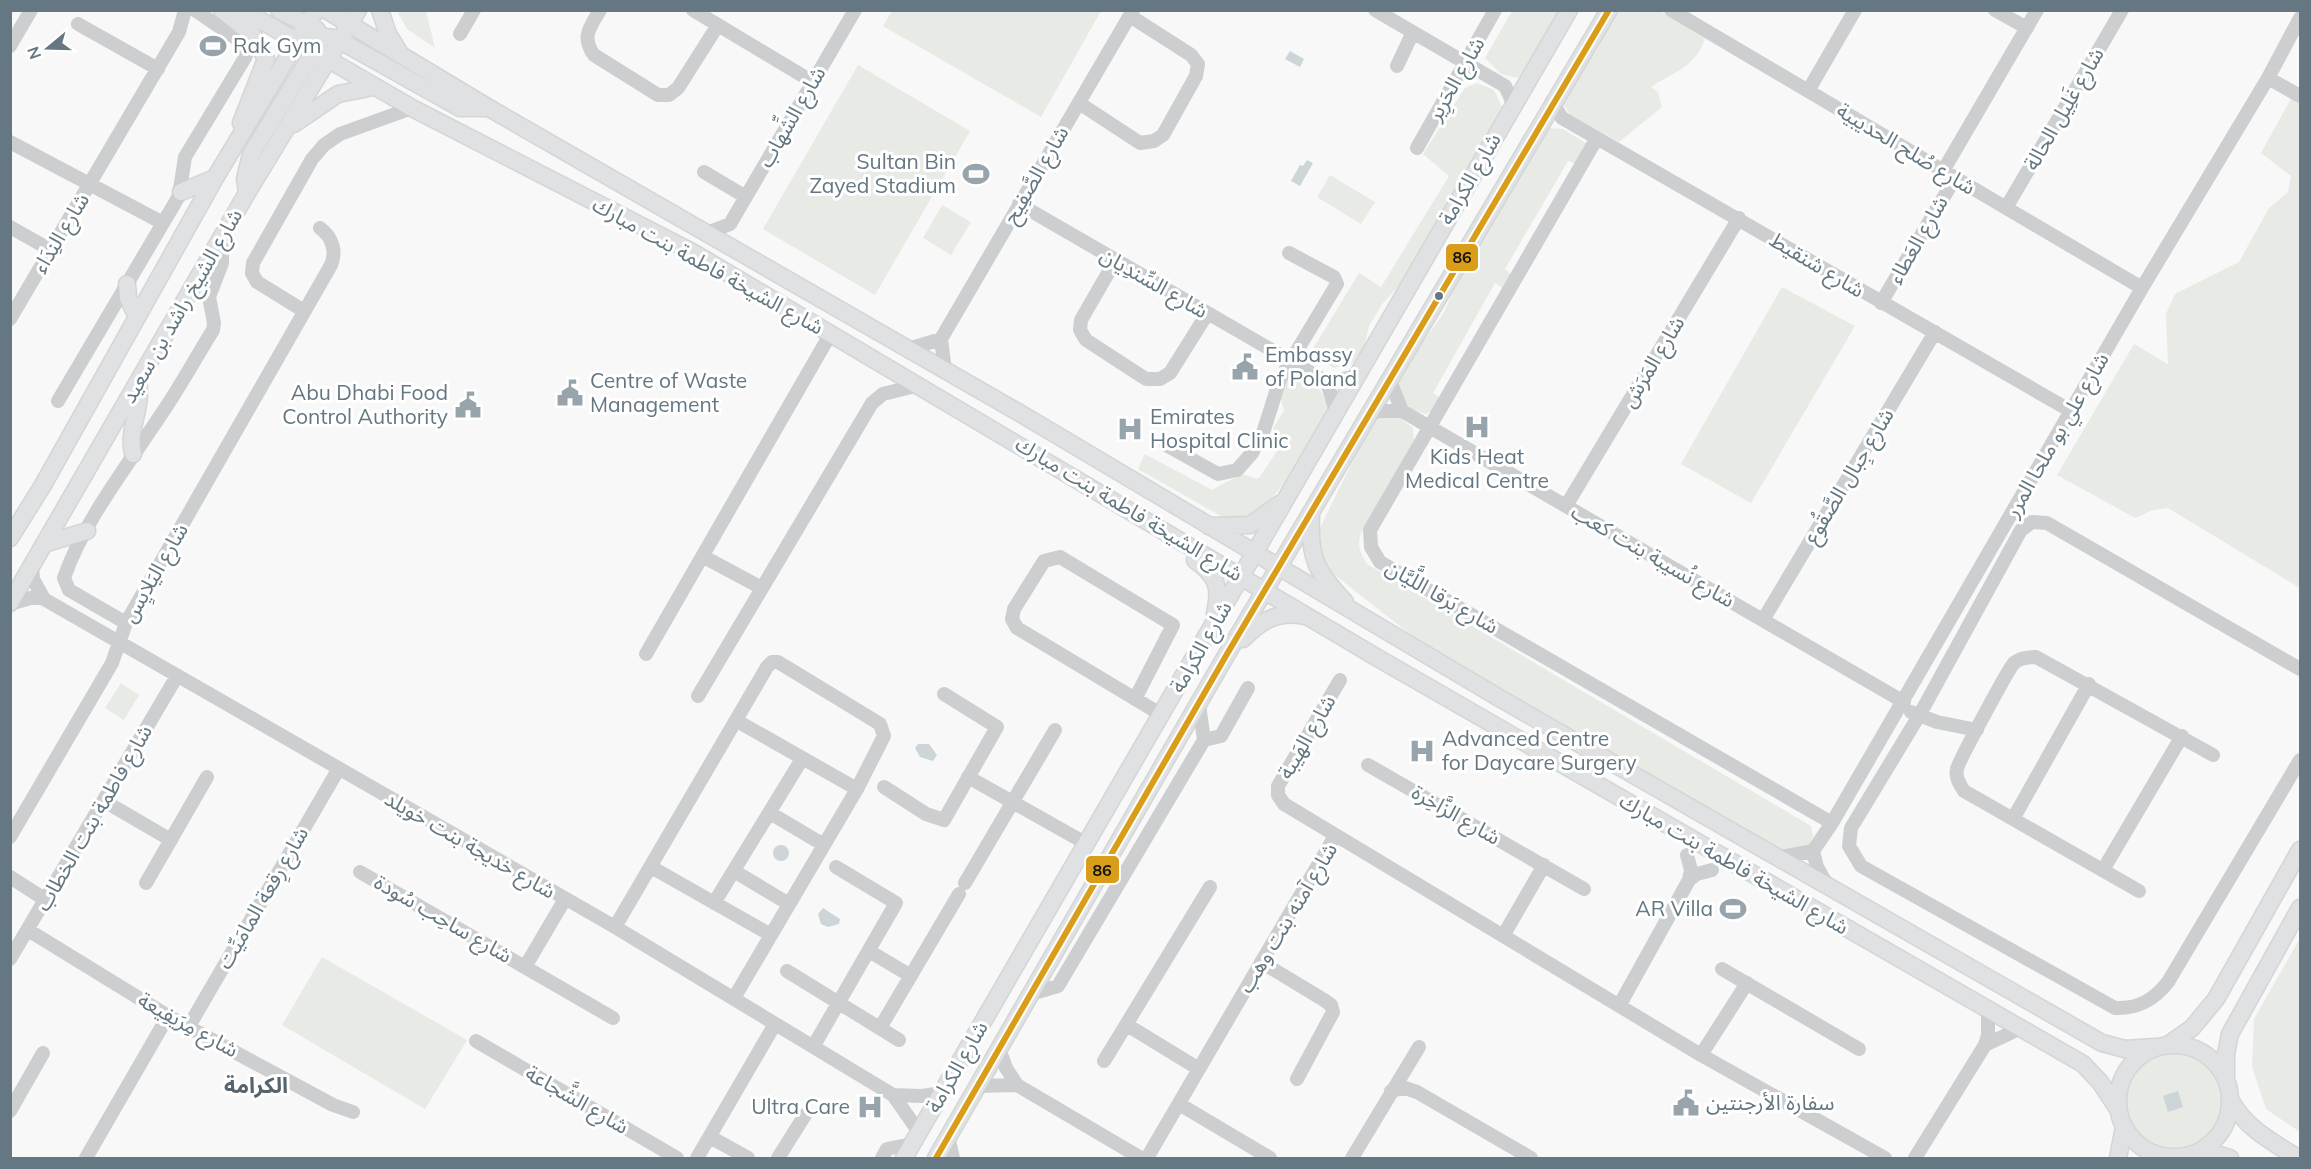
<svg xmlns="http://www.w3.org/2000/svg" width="2311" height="1169" font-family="Mulish,'Noto Sans Arabic',sans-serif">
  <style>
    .green { fill: #e7eae5 }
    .water { fill: #cdd5d8 }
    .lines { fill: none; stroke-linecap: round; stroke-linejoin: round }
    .major-casing { stroke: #d4d5d6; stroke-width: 19 }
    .minor { stroke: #cdcecf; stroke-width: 14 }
    .major { stroke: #e0e1e2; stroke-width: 16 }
    .bus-1-casing { stroke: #fff; stroke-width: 10 }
    .bus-1 { stroke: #da9d1a; stroke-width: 6 }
    .bus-dot { fill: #647782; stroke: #fff; stroke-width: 2 }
    .labels { text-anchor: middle; stroke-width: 6; stroke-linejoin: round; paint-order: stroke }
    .poi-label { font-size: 21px; fill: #647782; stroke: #fff; text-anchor: start }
    .street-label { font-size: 21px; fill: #647782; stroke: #fff }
    .neighbourhood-label { font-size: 22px; font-weight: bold; fill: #56646d; stroke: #fff }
    .line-badge { stroke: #fff; stroke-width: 2 }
    .pale-badge-label { font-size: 16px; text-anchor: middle; font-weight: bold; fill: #111 }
  </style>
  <rect width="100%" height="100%" fill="#f8f8f8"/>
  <path class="green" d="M407 10 426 11 435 48 407 29 398 13Z
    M892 11V10L1101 11 1041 117 883 26Z
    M1512 11H1563L1527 71 1517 78 1501 74 1485 58Z
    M1613 11H1660L1705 39C1694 69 1674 71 1651 87L1658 92 1662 107 1619 142 1570 115 1562 102 1578 68C1599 60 1605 30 1613 11Z
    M858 65 970 131 875 295 763 229Z
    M1477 83 1494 90 1503 109 1404 280 1383 303 1369 326 1364 347 1352 364 1333 368 1311 352 1359 273 1381 287 1449 176 1423 154 1465 88Z
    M2293 95 2300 99V588L2168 508 2153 510 2135 518 2057 475 2134 344 2168 364 2166 314 2175 294 2239 262 2269 208 2288 192 2291 176 2261 153Z
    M1551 128 1563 129 1587 144 1577 164 1568 161 1505 269 1512 275 1504 289 1495 283 1433 393 1440 398 1434 410 1426 414 1407 409 1396 388C1401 376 1405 364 1413 354 1428 333 1452 311 1452 284L1544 131Z
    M1330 175 1375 202 1361 224 1317 197Z
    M942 205 971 222 951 255 923 238Z
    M1782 287 1855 326 1751 503 1681 464Z
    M1286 374C1310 372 1327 392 1328 414 1312 440 1282 495 1258 510 1248 517 1238 518 1226 519L1138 469 1145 454 1212 490 1242 474 1258 479 1284 441 1273 428 1284 411 1280 396Z
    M1378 418H1400L1413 428 1414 440 1361 533C1357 545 1360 553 1367 564L1811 826 1813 836 1808 848 1780 856 1429 649 1327 569 1316 536 1364 438Z
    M121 683 139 695 124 720 105 708Z
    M2300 938V1132L2266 1109 2252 1067 2254 1019Z
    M322 957 467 1040 425 1109 282 1025Z
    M2124 1101a49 49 0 1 1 98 0a49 49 0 1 1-98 0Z"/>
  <path class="water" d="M1290 51 1304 59 1300 67 1285 59Z
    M1307 160 1313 163 1300 186 1291 181 1300 165 1303 166Z
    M918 744H929L937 755 933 761 920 757 915 748Z
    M773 853a8 8 0 1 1 16 0a8 8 0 1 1-16 0Z
    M823 908 840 919 839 924 828 927 821 924 818 914Z
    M2178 1091 2183 1107 2168 1112 2163 1096Z"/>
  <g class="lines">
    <g class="major-casing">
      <path id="major" d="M222 10 253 35 266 59 241 123
        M243 10 412 108 694 253 1376 657 2083 1064 2100 1082 2118 1109
        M279 10 317 30
        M326 10 489 108 1023 415 1501 699 2102 1043 2125 1049 2155 1047
        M380 10 388 34 401 55
        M297 42 316 36 335 38 460 108H489
        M294 124 338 94 374 87
        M181 192 215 178
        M247 193 245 179 251 154 319 43
        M127 284 128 298 137 317
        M133 454C127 429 143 408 138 382
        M1311 516C1309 559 1316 571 1345 602
        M1209 526 1250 525 1281 503
        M10 538 43 485 215 178 316 10
        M44 544 87 531
        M1195 560C1217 576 1221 587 1215 613
        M10 603 247 193 358 10
        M1243 639C1261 621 1278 610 1305 616
        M2169 1044 2192 1028 2216 999 2300 850
        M2118 1101a56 56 0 1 1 112 0a56 56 0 1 1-112 0Z
        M2226 1080V1054L2230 1034 2300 908
        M2230 1099C2245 1128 2271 1141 2298 1158
        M2193 1154 2213 1153 2230 1158
        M904 1158 1569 10
        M936 1158 1227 654 1609 10
        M2118 1158 2124 1127"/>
    </g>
    <path class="minor" d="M600 10C590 27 581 37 594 55L658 95H669L678 88 718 25
      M693 10 813 82
      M1375 10 1505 86 1513 103
      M1671 10 2142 288
      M1995 10 2027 28
      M78 24 158 69
      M460 34 474 10
      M10 46 31 10
      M1397 66 1413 32
      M2268 78 2300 96
      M1808 91 1855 10
      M1552 102 1562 118 2071 411
      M1079 103 1140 143 1154 141 1163 135 1196 76 1198 64 1191 55 1130 16
      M1597 138 1370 530 1371 547 1380 562 1832 823
      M10 142 163 223
      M1417 148 1495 10
      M1943 171 2037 10
      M704 172 746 197
      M1019 204 1327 382 1357 376
      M2006 208 2122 10
      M10 227 51 250
      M707 233 730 224 855 10
      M1115 261 1081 320 1080 330 1086 340 1146 379H1160L1170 373 1207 314
      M1881 303 1955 178
      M304 311 257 282 252 273 253 263 312 159 324 145 340 134 412 108
      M10 319 179 32 185 10
      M908 349 941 339
      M945 371 941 339 1133 10
      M1389 378 1402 411
      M1327 382 1336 412
      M58 401 179 196 185 157 246 56 243 43 195 10
      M1368 415 1379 411H1402L1904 702
      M1166 445 1218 474 1237 470 1252 453 1264 430 1280 379 1337 284 1334 277 1289 253
      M1566 506 1739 218
      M704 557 762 588
      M32 566 33 579 44 599
      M10 604 34 597 44 599 615 927 893 1095 919 1132
      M1763 620 1935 332
      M126 623 69 590 64 578C83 522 128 465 160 416 179 389 195 359 213 330L214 323 209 297 222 263V237
      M646 654 831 333
      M2300 669 2047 523 2032 522 2021 530 1920 714 1851 828 1849 846 1861 866 2115 1008C2138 1009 2154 1000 2168 982L2300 760
      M1340 680 1278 786V795L1284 804 1701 1055 1885 1158
      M698 696 872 403 883 394 919 385
      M1135 699 1173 625 1060 557 1044 561 1014 609 1012 619 1017 628 1162 715
      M1911 712 1937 722 1977 730
      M737 721 857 789
      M1204 740 1221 736 1248 688
      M1368 765 1584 889
      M968 777 1087 844
      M884 787 926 814 944 820 997 727 944 694
      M104 801 171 840
      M770 813 824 845
      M2013 819 2089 684
      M10 837 112 663 126 623 331 265C337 251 332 237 320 228
      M1813 851 1817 867 1827 885
      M1776 858 1813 851 1832 823 2142 288 2268 78 2300 18
      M651 867 771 935
      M2103 870 2182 736
      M734 871 789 904
      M360 872 613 1018
      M10 877 46 900
      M1689 880 1697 874 1712 870
      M146 883 207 777
      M965 883 1055 730
      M2139 891 1964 791C1960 784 1955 778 1957 769 1958 762 2009 668 2014 663 2020 658 2028 657 2036 657L2213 755
      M714 903 802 759
      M615 927 767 667 772 662H778L880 724 884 736 857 789 734 998
      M28 930 168 1016 333 1105 353 1112
      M1503 936 1544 865
      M869 951 911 976
      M10 959 177 676
      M1261 962 1324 1000 1331 1005 1333 1012 1297 1079
      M525 967 565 899
      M1722 969 1859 1049
      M787 971 899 1040
      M1031 994 1058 986 1204 740 1199 705
      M1619 1006 1689 880 1691 870 1687 855
      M1127 1025 1199 1069
      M189 1026 338 770
      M880 1028 959 894
      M476 1041 677 1158
      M1985 1045 2021 1028
      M813 1047 896 903 836 867
      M1701 1055 1747 983
      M1104 1061 1210 887
      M1017 1085 1141 1158
      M978 1086 1017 1085 1006 1068 999 1049
      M1391 1091 1405 1088 1417 1092 1531 1158
      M893 1095 922 1096 942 1093
      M1179 1104 1270 1158
      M10 1111 43 1053
      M710 1137 748 1158
      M948 1137 953 1158
      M86 1158 168 1016
      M697 1158 775 1024
      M778 1158 805 1115
      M882 1158 887 1149 912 1144
      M1147 1158 1335 836
      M1352 1158 1419 1047
      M1915 1158 1985 1045 1988 1035V1009"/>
    <use href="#major" class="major"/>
    <g class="bus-1-casing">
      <path id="bus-1" d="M936 1158 1227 654 1609 10"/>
    </g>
    <use href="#bus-1" class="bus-1"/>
  </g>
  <defs>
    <g id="stadium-bare" transform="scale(2.07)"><path d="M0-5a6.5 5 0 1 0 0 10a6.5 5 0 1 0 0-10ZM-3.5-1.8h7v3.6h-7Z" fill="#98a4ab" stroke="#fff" stroke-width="2.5" paint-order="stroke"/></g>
    <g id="civic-bare" transform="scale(2.07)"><path d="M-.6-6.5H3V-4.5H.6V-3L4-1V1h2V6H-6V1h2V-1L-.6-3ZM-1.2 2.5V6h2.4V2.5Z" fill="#98a4ab" stroke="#fff" stroke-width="2.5" paint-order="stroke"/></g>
    <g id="hospital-bare" transform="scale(2.07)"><path d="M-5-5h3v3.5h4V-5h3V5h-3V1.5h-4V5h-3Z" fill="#98a4ab" stroke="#fff" stroke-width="2.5" paint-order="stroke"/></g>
  </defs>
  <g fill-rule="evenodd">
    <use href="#stadium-bare" x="213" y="46"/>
    <use href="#stadium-bare" x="976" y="174"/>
    <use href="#civic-bare" x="1245" y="367"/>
    <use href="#civic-bare" x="570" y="393"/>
    <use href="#civic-bare" x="468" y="405"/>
    <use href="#hospital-bare" x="1477" y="427"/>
    <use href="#hospital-bare" x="1130" y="429"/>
    <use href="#hospital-bare" x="1422" y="751"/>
    <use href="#stadium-bare" x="1733" y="909"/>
    <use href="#civic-bare" x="1686" y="1103"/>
    <use href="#hospital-bare" x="870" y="1107"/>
  </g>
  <circle class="bus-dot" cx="1439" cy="296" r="5"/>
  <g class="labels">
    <g class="poi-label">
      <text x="233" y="53">Rak Gym</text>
      <text x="956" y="169" text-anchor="end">Sultan Bin<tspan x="956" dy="24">Zayed Stadium</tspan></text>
      <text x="1265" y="362">Embassy<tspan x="1265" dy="24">of Poland</tspan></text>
      <text x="590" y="388">Centre of Waste<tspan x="590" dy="24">Management</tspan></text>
      <text x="448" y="400" text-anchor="end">Abu Dhabi Food<tspan x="448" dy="24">Control Authority</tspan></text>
      <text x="1150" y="424">Emirates<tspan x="1150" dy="24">Hospital Clinic</tspan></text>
      <text x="1477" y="464" text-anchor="middle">Kids Heat<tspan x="1477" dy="24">Medical Centre</tspan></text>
      <text x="1442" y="746">Advanced Centre<tspan x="1442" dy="24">for Daycare Surgery</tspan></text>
      <text x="1713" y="916" text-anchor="end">AR Villa</text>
      <text x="1706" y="1110">سفارة الأرجنتين</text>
      <text x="850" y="1114" text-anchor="end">Ultra Care</text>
    </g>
    <g class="street-label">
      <text transform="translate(1456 79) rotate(-60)" y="7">شارع الحَرِير</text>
      <text transform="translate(2064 109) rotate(-60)" y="7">شارع غَلِيل الحالة</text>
      <text transform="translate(792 117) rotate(-60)" y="7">شارع الشِّهاب</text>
      <text transform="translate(1906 149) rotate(31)" y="7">شارع صُلح الحديبية</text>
      <text transform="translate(1036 175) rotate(-60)" y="7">شارع الصَّفِيح</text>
      <text transform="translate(1470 179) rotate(-60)" y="7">شارع الكرامة</text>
      <text transform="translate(61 233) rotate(-59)" y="7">شارع النِدَاء</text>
      <text transform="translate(1918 240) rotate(-60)" y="7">شارع العَطاء</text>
      <text transform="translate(1817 265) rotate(31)" y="7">شارع شنقيط</text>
      <text transform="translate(708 266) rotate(29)" y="7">شارع الشيخة فاطمة بنت مبارك</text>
      <text transform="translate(1154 283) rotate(30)" y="7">شارع السِّندِيان</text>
      <text transform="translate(182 306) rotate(-60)" y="7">شارع الشيخ راشد بن سعيد</text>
      <text transform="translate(1653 362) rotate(-59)" y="7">شارع المَرَش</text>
      <text transform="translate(2057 435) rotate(-60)" y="7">شارع علي بو ملحا المرر</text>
      <text transform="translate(1849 476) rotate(-59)" y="7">شارع جِبال الصَّقُوع</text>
      <text transform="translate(1129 509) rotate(31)" y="7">شارع الشيخة فاطمة بنت مبارك</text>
      <text transform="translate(1653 556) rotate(30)" y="7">شارع نُسيبة بنت كعب</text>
      <text transform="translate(155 573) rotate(-60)" y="7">شارع اليَلايِس</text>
      <text transform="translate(1442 597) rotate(30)" y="7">شارع بَرقا اللَّيَّان</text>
      <text transform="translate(1201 647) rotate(-60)" y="7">شارع الكرامة</text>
      <text transform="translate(1307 737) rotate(-60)" y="7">شارع الهَيبة</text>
      <text transform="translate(1456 815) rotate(30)" y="7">شارع الزَّاخِرة</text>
      <text transform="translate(94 818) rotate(-60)" y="7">شارع فاطمة بنت الخطاب</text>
      <text transform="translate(470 845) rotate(30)" y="7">شارع خديجة بنت خويلد</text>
      <text transform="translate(1734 864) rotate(30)" y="7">شارع الشيخة فاطمة بنت مبارك</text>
      <text transform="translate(263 898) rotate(-60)" y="7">شارع رِقعة المامَيِّت</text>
      <text transform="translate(1288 918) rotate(-59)" y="7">شارع آمنه بنت وهب</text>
      <text transform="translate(443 919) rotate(30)" y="7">شارع ساحِب سُودة</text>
      <text transform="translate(188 1025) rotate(29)" y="7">شارع مِرَيفِيعة</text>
      <text transform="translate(957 1067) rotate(-60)" y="7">شارع الكرامة</text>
      <text transform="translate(577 1100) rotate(30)" y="7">شارع الشَّجاعة</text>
    </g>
    <g class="neighbourhood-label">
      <text x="256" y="1093">الكرامة</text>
    </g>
  </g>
  <g class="line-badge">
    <rect x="1445" y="243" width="34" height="29" rx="6" fill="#da9d1a"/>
    <rect x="1085" y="855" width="35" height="29" rx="6" fill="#da9d1a"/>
  </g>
  <g class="pale-badge-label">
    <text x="1462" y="263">86</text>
    <text x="1102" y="876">86</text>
  </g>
  <rect width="2311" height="1169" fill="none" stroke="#647782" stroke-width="24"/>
  <g transform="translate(48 48) rotate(251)" stroke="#ffffff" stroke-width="4.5" paint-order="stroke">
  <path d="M0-4.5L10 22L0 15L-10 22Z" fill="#647782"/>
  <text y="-9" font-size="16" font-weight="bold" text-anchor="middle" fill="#647782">N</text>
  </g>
</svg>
